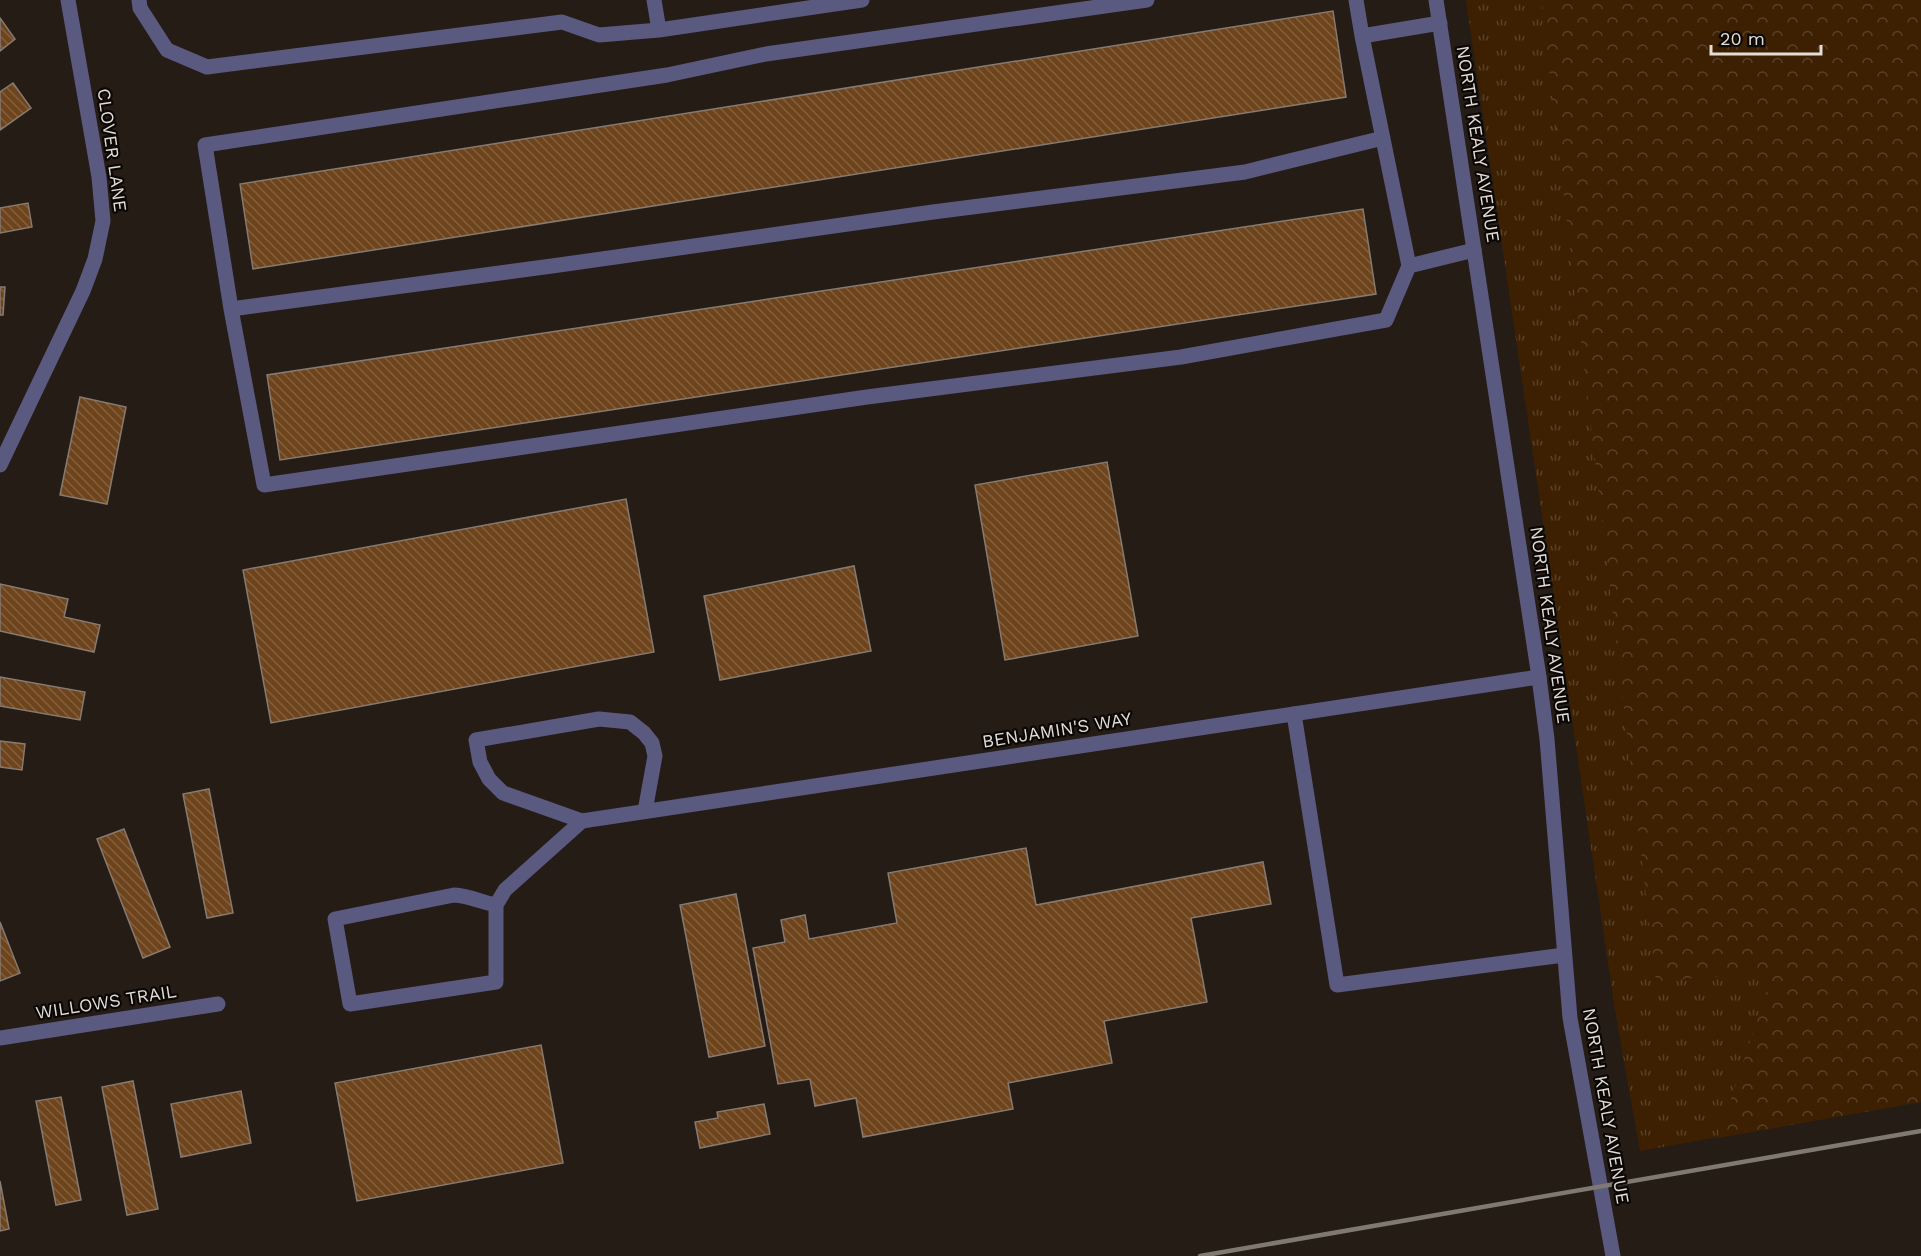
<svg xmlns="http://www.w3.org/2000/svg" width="1921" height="1256" font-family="'Work Sans',sans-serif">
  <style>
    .grass { fill: url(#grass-tufts) }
    .forest { fill: url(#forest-crowns) }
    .building { fill: url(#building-back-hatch); stroke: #867a71; stroke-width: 1.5 }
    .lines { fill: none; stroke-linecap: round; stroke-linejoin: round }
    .service { stroke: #5a5980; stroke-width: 15 }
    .minor { stroke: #5a5980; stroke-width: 15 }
    .tertiary { stroke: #5a5980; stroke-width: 15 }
    .rail { stroke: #807972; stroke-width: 4.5 }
    .labels { text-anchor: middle; stroke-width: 4.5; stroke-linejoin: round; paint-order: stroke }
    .street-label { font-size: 18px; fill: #e3ddd8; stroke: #0b0705 }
  </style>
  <defs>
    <pattern id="grass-tufts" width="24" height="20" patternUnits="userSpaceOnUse" patternTransform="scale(1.5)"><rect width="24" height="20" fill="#3d2002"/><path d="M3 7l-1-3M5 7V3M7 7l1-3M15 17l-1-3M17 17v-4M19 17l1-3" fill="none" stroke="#594026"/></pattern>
    <pattern id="forest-crowns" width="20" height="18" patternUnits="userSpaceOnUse" patternTransform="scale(1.5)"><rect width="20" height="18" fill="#3d2002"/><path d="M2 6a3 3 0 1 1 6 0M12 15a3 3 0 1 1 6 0" fill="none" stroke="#594026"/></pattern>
    <pattern id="building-back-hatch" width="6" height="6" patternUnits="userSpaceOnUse" patternTransform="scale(1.5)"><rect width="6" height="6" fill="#6e441d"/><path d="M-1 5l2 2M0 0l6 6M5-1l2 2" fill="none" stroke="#835f3d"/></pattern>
  </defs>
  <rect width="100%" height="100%" fill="#251c15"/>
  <path class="grass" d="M1466 0H1921V1101L1640 1151 1615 1010Z"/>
  <path class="forest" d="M1541 0H1921V1102L1718 1138 1773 972 1656 981Z"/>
  <path class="building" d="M1333 11 1346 97 253 269 240 184Z
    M0 18 15 39 0 51Z
    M13 83 31 108 0 130V92Z
    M28 203 32 227 0 233V208Z
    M1363 209 1376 294 280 460 267 375Z
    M0 287H5L3 315H0Z
    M80 397 126 407 107 504 60 495Z
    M1107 462 1138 636 1005 660 975 485Z
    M626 499 654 652 271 723 243 570Z
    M854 566 871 651 720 680 704 596Z
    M0 584 68 599 64 617 100 625 94 652 0 631Z
    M0 677 85 692 80 720 0 706Z
    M0 741 25 744 22 770 0 767Z
    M209 789 233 913 207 918 183 794Z
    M124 829 170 947 143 958 97 839Z
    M1026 848 1036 905 1263 862 1271 904 1191 918 1207 1002 1104 1021 1112 1063 1008 1083 1013 1109 863 1137 856 1098 815 1106 810 1079 778 1084 753 948 785 942 781 920 805 915 809 939 897 923 888 873Z
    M736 894 765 1046 709 1057 680 905Z
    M0 922 20 973 0 981Z
    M541 1045 563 1163 357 1201 335 1083Z
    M133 1081 158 1209 127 1215 102 1087Z
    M241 1091 251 1143 181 1157 171 1104Z
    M61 1097 81 1200 56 1205 36 1101Z
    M764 1104 770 1134 700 1148 695 1122 718 1118 717 1112Z
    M0 1181 9 1229 0 1231Z"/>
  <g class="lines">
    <path class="service" d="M139 0 140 8 167 50 207 67 562 22 599 35 659 30
      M654 0 659 30 862 0
      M1147 0 766 54 667 75 205 145 231 309 264 485 867 397 1181 357 1386 320 1409 266 1474 250
      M1356 0 1362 36 1440 23
      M1362 36 1409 266
      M231 309 552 266 933 212 1245 172 1383 138
      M1294 714 1337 985 1564 955
      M496 905C481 902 470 896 454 895L335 919 350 1004 496 982V905L505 890 582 821 503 793 489 779 480 762 476 740 599 719 630 722 644 733 652 743 655 756 645 811"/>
    <path class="minor" d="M0 465 83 291 95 259 103 221 99 177 68 0
      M582 821 1539 677
      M0 1038 218 1004"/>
    <path class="tertiary" d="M1436 0 1539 677 1547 739 1570 1018 1613 1256"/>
    <path class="rail" d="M1200 1256 1921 1131"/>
  </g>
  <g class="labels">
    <g class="street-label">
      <text transform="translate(1478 144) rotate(81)" y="6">NORTH KEALY AVENUE</text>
      <text transform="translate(112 150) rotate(82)" y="6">CLOVER LANE</text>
      <text transform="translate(1550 625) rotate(82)" y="6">NORTH KEALY AVENUE</text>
      <text transform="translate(1057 730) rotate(-9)" y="6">BENJAMIN'S WAY</text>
      <text transform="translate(106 1002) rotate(-9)" y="6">WILLOWS TRAIL</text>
      <text transform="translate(1606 1106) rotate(80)" y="6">NORTH KEALY AVENUE</text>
    </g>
  </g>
  <path d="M1711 45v9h110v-9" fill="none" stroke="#e3ddd8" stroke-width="3"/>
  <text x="1720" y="45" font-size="18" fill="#e3ddd8" stroke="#0b0705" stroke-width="4.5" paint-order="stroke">20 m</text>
</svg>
